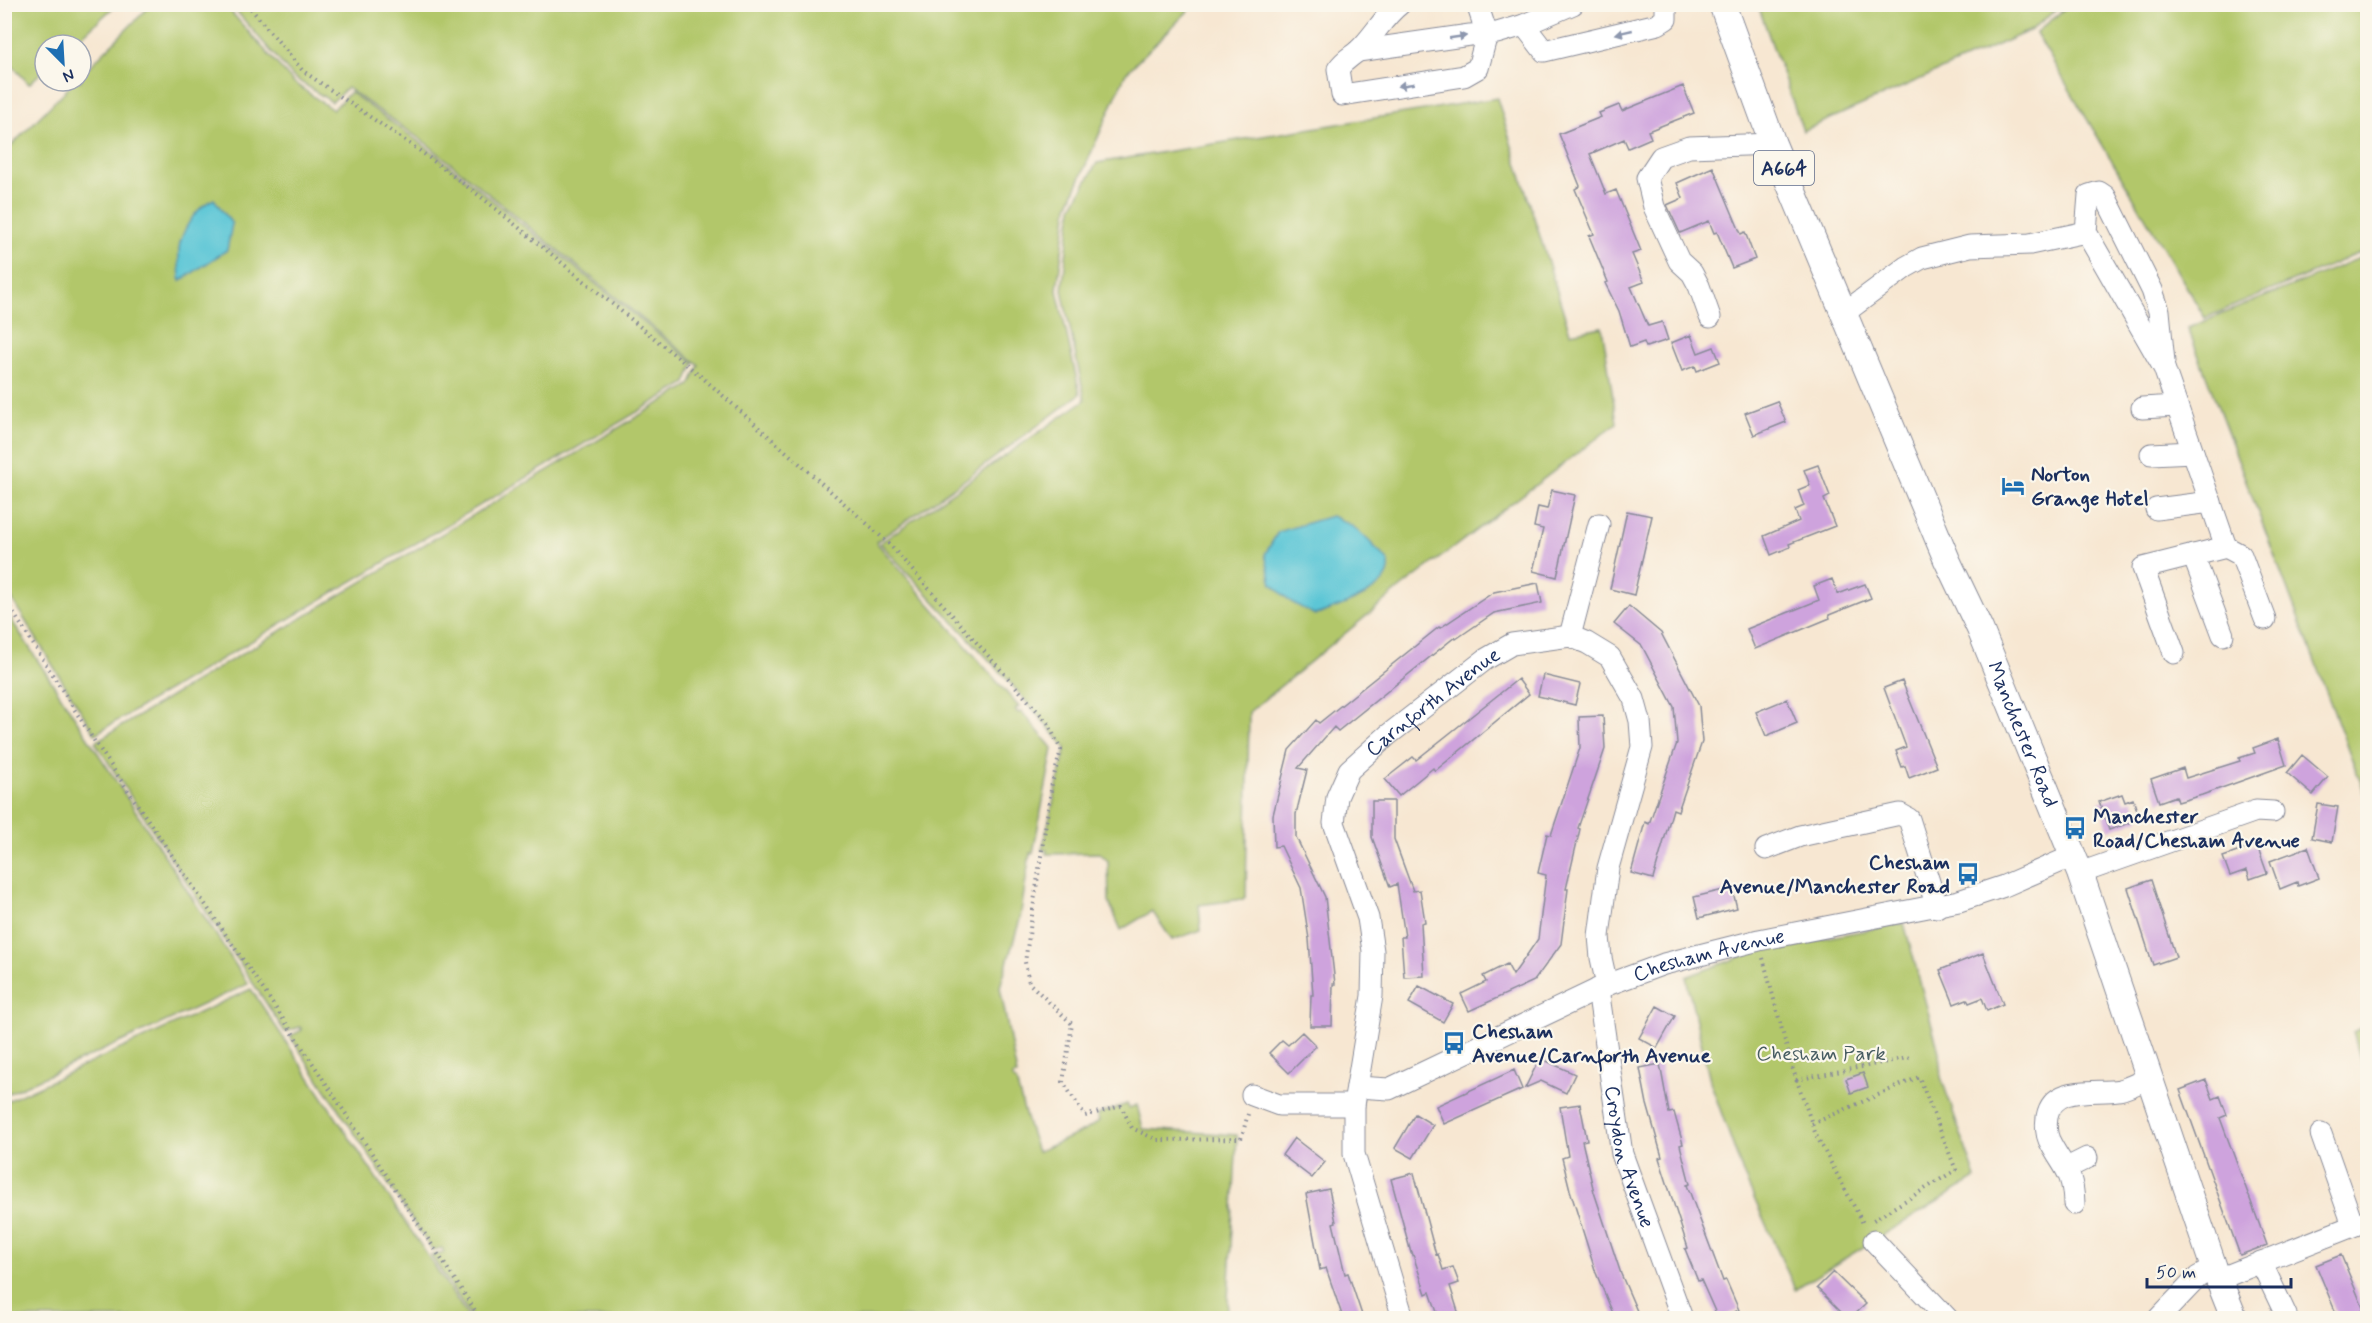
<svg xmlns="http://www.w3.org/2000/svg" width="2372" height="1323" font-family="Mynerve,sans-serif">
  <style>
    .green { fill: #b2c76b; stroke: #667b64; stroke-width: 1.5 }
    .water { fill: #5cc6d6; stroke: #3c7a9a; stroke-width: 1.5 }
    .building { fill: #cea3dd }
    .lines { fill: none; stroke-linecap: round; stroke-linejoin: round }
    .minor-casing { stroke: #898b98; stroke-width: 23 }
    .major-casing { stroke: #898b98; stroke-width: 28 }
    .path { stroke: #898b98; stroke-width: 4; stroke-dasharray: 1.5 4.5; stroke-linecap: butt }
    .minor { stroke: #fff; stroke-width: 21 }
    .major { stroke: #fff; stroke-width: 26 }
    .oneway { fill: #8d97ae }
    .labels { text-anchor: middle; stroke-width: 4.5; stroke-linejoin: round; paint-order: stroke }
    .shield { fill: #fbf7ec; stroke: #5e6b89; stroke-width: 1.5 }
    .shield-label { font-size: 20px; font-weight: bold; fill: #1b2f5e }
    .poi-label { font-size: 21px; font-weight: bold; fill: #1b2f5e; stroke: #fbf7ec; text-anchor: start }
    .street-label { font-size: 21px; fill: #1b2f5e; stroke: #fbf7ec }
    .park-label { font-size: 21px; fill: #485d62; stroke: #fbf7ec }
  </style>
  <rect width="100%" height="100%" fill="#fbf7ec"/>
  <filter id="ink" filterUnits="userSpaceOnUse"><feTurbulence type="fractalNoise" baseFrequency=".0167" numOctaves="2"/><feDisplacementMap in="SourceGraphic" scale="12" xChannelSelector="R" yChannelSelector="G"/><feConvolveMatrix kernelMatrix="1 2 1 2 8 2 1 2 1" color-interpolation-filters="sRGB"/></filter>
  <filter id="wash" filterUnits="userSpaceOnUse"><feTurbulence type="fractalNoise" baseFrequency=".008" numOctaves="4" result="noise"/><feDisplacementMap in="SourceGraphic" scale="24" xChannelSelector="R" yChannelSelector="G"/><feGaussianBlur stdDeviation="1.35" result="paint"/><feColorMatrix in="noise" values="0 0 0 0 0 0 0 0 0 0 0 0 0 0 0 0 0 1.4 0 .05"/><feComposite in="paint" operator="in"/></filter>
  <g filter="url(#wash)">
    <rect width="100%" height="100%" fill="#f7e7d2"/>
    <path class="green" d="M5 4H116V5L72 45H45V69L29 84 5 58Z
      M151 5H225L293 82 333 110 350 92 426 147 694 363 686 383 95 734 5 588V152L75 81H81V75Z
      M231 5H1191L1187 12 1126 73 1068 206 1057 290 1080 394 970 476 876 542 1019 707 1015 709 1018 713 1022 712 1053 749 1033 853H1030L1020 919 1000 987 1017 1075 1012 1076 1013 1080 1016 1081 1026 1118 1037 1152 1086 1130 1099 1121 1097 1115 1127 1104 1129 1108 1137 1105 1143 1129 1237 1135 1227 1318H472L431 1256 444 1252 442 1248 432 1250 290 1036 302 1030 300 1027 285 1032 95 742 690 385 699 365 427 144 347 88 332 102 294 78Z
      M1758 5V4L2062 5 2031 30 1803 131Z
      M2069 5H2367V250L2205 318 2036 33Z
      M1497 98 1570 333 1602 327 1617 423 1403 586 1249 712 1246 896 1243 899 1199 905 1201 930 1172 940 1152 911 1121 930 1109 902 1108 861 1100 853 1046 854 1047 850H1042L1066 748 1006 678 880 543 1085 400 1062 290 1072 207 1097 163Z
      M2367 255V799L2188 328Z
      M5 610 248 984 5 1095H4Z
      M1904 923 1939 1052 1941 1077 1976 1178 1795 1289 1744 1176 1710 1081 1686 977 1756 951Z
      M251 989 469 1318H5V1102Z
      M2367 1025V1084L2353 1032Z"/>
    <path class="water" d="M214 199 232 224 227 250 180 281C180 270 177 254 180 243 185 225 198 206 214 199Z
      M1331 516C1352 524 1356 528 1372 544 1376 549 1385 556 1388 561 1399 589 1333 609 1315 615L1291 602 1272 584 1265 554 1278 532Z"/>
    <g id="blocks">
      <path class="building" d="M1683 86 1694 113 1648 131 1651 138 1628 148 1624 139 1590 154 1606 194 1616 190 1641 251 1632 254 1644 282 1631 287 1648 326 1662 322 1668 340 1646 347 1644 342 1630 347 1619 311 1605 283 1608 282 1589 236 1594 234 1575 189 1580 186 1559 134 1601 117 1599 113 1619 105 1622 111Z
        M1713 167 1741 234 1745 232 1755 259 1732 268 1717 232 1714 233 1709 221 1680 233 1667 205 1683 198 1677 183Z
        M1691 335 1698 353 1714 347 1720 362 1697 371 1695 366 1682 371 1671 343Z
        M1777 401 1786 422 1754 435 1745 413Z
        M1818 465 1830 496 1824 499 1835 526 1789 544 1790 547 1771 555 1764 536 1799 521 1795 510 1804 506 1798 490 1810 485 1804 470Z
        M1552 490 1575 495 1557 577 1533 571 1543 529 1534 527 1538 507 1547 509Z
        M1627 511 1652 516 1634 595 1610 589Z
        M1832 579 1838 594 1865 584 1871 598 1829 615 1830 618 1755 649 1747 629 1819 600 1814 586Z
        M1538 583 1542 603 1494 613 1456 639 1455 637 1338 731 1334 727 1298 768 1307 770 1296 814V837L1325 897 1335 984H1333L1332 1026H1310L1311 995H1313L1309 939 1301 888 1281 846 1274 847 1273 815 1289 750 1316 720 1319 723 1439 627 1440 628 1494 592Z
        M1629 606 1661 633 1699 706 1702 742 1678 811 1673 809 1653 879 1631 873 1645 822 1649 824 1677 743 1674 707 1642 646 1614 624Z
        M1543 675 1580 684 1575 705 1538 696Z
        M1518 679 1529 694 1435 771 1433 768 1399 796 1385 779 1413 757 1416 760Z
        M1902 681 1937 767 1909 778 1905 766 1902 767 1896 751 1906 747 1884 688Z
        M1787 699 1797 723 1766 736 1756 712Z
        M1603 716 1605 749 1578 828 1580 829 1566 889H1568L1561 944 1534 981 1469 1011 1461 994 1486 982 1483 976 1507 964 1513 975 1538 939 1546 875 1538 873 1547 834 1551 835 1580 748 1579 717Z
        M2278 739 2286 765 2202 795 2178 802 2176 796 2159 802 2151 779 2183 768 2186 778 2240 761 2239 758 2255 753 2253 748Z
        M2302 755 2328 777 2313 795 2287 773Z
        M2122 794 2125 802 2133 799 2140 819 2109 830 2099 802Z
        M1372 801H1394V839L1413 891 1420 890 1425 922 1421 923 1424 976 1404 977 1401 937H1405L1397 884 1390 887 1372 837Z
        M2318 804 2338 807 2332 842 2312 838Z
        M2257 845 2267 873 2250 879 2247 870 2230 876 2223 857Z
        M2308 847 2319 878 2298 886 2297 882 2280 889 2270 861Z
        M2151 880 2176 957 2153 965 2128 888Z
        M1732 888 1737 908 1699 918 1694 897Z
        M1983 953 2003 1004 1987 1011 1982 998 1969 1003 1967 999 1954 1004 1940 970Z
        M1419 986 1453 1004 1443 1022 1409 1003Z
        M1657 1006 1675 1016 1657 1048 1639 1038Z
        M1302 1032 1316 1046 1289 1073 1269 1053 1282 1040 1288 1045Z
        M1540 1058 1575 1074 1566 1093 1541 1081 1525 1088Z
        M1660 1064 1669 1113 1674 1112 1683 1144 1680 1145 1690 1184 1687 1185 1723 1281 1726 1280 1739 1310 1721 1318H1718L1701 1280 1698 1281 1685 1249 1688 1248 1659 1158 1662 1157 1647 1104 1640 1068Z
        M1514 1070 1522 1089 1444 1124 1436 1106Z
        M1863 1073 1868 1087 1851 1093 1846 1079Z
        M2206 1080 2213 1099 2220 1096 2227 1115 2220 1118 2267 1245 2240 1255 2180 1090Z
        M1580 1104 1587 1140 1582 1141 1594 1192 1621 1274 1640 1318H1615L1596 1273 1570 1190 1562 1158 1568 1156 1560 1107Z
        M1415 1114 1433 1125 1413 1158 1395 1148Z
        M1294 1138 1325 1162 1312 1178 1282 1155Z
        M1414 1173 1436 1255 1438 1254 1443 1270 1453 1267 1459 1283 1450 1286 1460 1318H1439L1430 1292 1426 1294 1412 1252 1411 1253 1391 1179Z
        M1329 1189 1336 1222 1333 1223 1345 1274 1348 1273 1363 1318H1343L1326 1268 1320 1270 1306 1194Z
        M2341 1255 2364 1310 2361 1311 2364 1318H2338L2316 1265Z
        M1833 1272 1866 1304 1851 1318H1847L1817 1288Z"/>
    </g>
  </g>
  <g filter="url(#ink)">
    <use href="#blocks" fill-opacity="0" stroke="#898b98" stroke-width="1.5"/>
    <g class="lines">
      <g class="minor-casing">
        <g id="minor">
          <path d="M1400 4C1383 17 1374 36 1359 50 1350 58 1346 58 1338 69L1342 95 1464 76 1478 68 1487 34 1477 4"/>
          <path d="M1524 25 1544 51 1658 24 1666 19V4"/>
          <path d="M1358 51 1470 35 1497 33 1524 25 1573 4"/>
          <path d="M2086 232 2089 195 2099 192 2105 196 2152 290 2159 311 2164 362"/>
          <path d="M1844 313 1906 267 1922 258 1970 246 2030 244 2086 232 2164 368 2226 547 2143 568 2174 653"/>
          <path d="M1710 317 1699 286 1692 273 1679 261 1654 207 1647 178 1661 157 1689 147 1773 144"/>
          <path d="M2142 408 2177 406"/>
          <path d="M2151 454 2193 452"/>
          <path d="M2156 509 2211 502"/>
          <path d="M2226 547 2241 555 2265 619"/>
          <path d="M2193 555 2223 635"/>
          <path d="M1570 636 1599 524"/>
          <path d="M1766 849 1800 836 1900 814 1909 819 1937 907"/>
          <path d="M2080 873 2256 811 2273 812"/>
          <path id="s1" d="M1598 989 1622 1154 1682 1318"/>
          <path id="s2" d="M1357 1087 1389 1089 1607 985 1664 964 1759 940 1959 901 2004 886 2073 856"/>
          <path d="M1252 1095 1279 1105H1354"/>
          <path d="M2321 1134 2353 1225"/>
          <path d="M2067 1168 2087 1158"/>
          <path d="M2074 1204C2073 1169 2062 1167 2049 1140 2046 1133 2046 1124 2047 1117 2053 1084 2095 1094 2119 1090 2129 1088 2139 1082 2149 1078"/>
          <path d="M1874 1241 1947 1318"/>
          <path d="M2261 1262 2286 1315"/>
          <path d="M2219 1279 2368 1220"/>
          <path id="s3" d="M1403 1318 1354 1154V1105L1372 996 1373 951 1368 918 1334 823 1337 797 1349 770 1388 735 1486 659 1512 644 1570 636 1587 643 1610 657 1634 699 1640 721 1642 747 1608 868 1599 936 1601 958 1607 985"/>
          <path d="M2159 1318 2198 1277 2214 1268"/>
        </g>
      </g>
      <g class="major-casing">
        <g id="major">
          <path id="s4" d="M1722 4 1773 144 1947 560 1980 629 2080 873 2214 1268 2234 1318"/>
        </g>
      </g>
      <path class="path" d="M247 4 303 71 420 151 485 200 703 378 873 529 890 545 1048 723 1061 750 1052 783 1025 962 1029 983 1072 1024 1063 1082 1085 1116 1121 1106 1132 1128 1157 1140 1241 1139 1248 1114
        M4 598 95 742 296 1038 480 1318
        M1763 958 1791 1064 1816 1135 1864 1225
        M1796 1080 1912 1057
        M1812 1124 1919 1077 1956 1170 1870 1222"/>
      <use href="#minor" class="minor"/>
      <use href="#major" class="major"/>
    </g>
    <defs><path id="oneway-solid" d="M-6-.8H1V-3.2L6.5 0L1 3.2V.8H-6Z" transform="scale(1.5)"/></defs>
    <g class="oneway">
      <use href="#oneway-solid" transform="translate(1624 32) rotate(167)"/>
      <use href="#oneway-solid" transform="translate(1458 37) rotate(-8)"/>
      <use href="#oneway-solid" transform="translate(1406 85) rotate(171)"/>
    </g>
  </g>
  <defs>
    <g id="hotel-bare" transform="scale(1.8)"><path d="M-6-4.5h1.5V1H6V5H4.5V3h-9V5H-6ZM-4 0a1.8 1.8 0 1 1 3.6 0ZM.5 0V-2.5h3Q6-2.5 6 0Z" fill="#1f6fb2" stroke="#fbf7ec" stroke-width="2.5" paint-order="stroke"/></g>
    <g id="bus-bare" transform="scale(1.8)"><path d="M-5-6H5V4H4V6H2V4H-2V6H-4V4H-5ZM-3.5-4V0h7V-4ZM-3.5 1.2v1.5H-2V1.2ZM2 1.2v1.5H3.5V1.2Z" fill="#1f6fb2" stroke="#fbf7ec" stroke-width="2.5" paint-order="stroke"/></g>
  </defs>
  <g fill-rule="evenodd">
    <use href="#hotel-bare" x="2013" y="486"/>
    <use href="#bus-bare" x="2075" y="828"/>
    <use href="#bus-bare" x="1968" y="874"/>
    <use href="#bus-bare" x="1454" y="1043"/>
  </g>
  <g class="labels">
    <rect class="shield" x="1754" y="151" width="60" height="34" rx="4.5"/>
    <g class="shield-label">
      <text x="1784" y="175">A664</text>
    </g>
    <g class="poi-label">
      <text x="2031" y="481">Norton<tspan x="2031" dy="24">Grange Hotel</tspan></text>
      <text x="2093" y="823">Manchester<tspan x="2093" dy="24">Road/Chesham Avenue</tspan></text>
      <text x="1950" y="869" text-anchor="end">Chesham<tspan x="1950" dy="24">Avenue/Manchester Road</tspan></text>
      <text x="1472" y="1038">Chesham<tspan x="1472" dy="24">Avenue/Carnforth Avenue</tspan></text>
    </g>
    <g class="street-label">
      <text dy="7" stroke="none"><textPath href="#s3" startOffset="674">Carnforth Avenue</textPath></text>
      <text dy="7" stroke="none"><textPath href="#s4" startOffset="790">Manchester Road</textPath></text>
      <text dy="7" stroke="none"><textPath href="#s2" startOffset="380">Chesham Avenue</textPath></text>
      <text dy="7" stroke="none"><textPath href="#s1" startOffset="171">Croydon Avenue</textPath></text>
    </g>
    <g class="park-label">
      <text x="1821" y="1060">Chesham Park</text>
    </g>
  </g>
  <rect width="2372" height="1323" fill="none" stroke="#fbf7ec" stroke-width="24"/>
  <g transform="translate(63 63) rotate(156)"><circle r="28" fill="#fbf7ec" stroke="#a1a7b3" stroke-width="1.5"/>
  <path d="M0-4.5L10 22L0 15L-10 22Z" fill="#1f6fb2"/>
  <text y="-9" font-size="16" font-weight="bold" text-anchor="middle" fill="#1b2f5e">N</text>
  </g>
  <path d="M2147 1278v9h144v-9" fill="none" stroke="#1b2f5e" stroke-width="3"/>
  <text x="2156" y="1278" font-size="18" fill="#1b2f5e" stroke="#fbf7ec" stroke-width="4.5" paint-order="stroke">50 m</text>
</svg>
